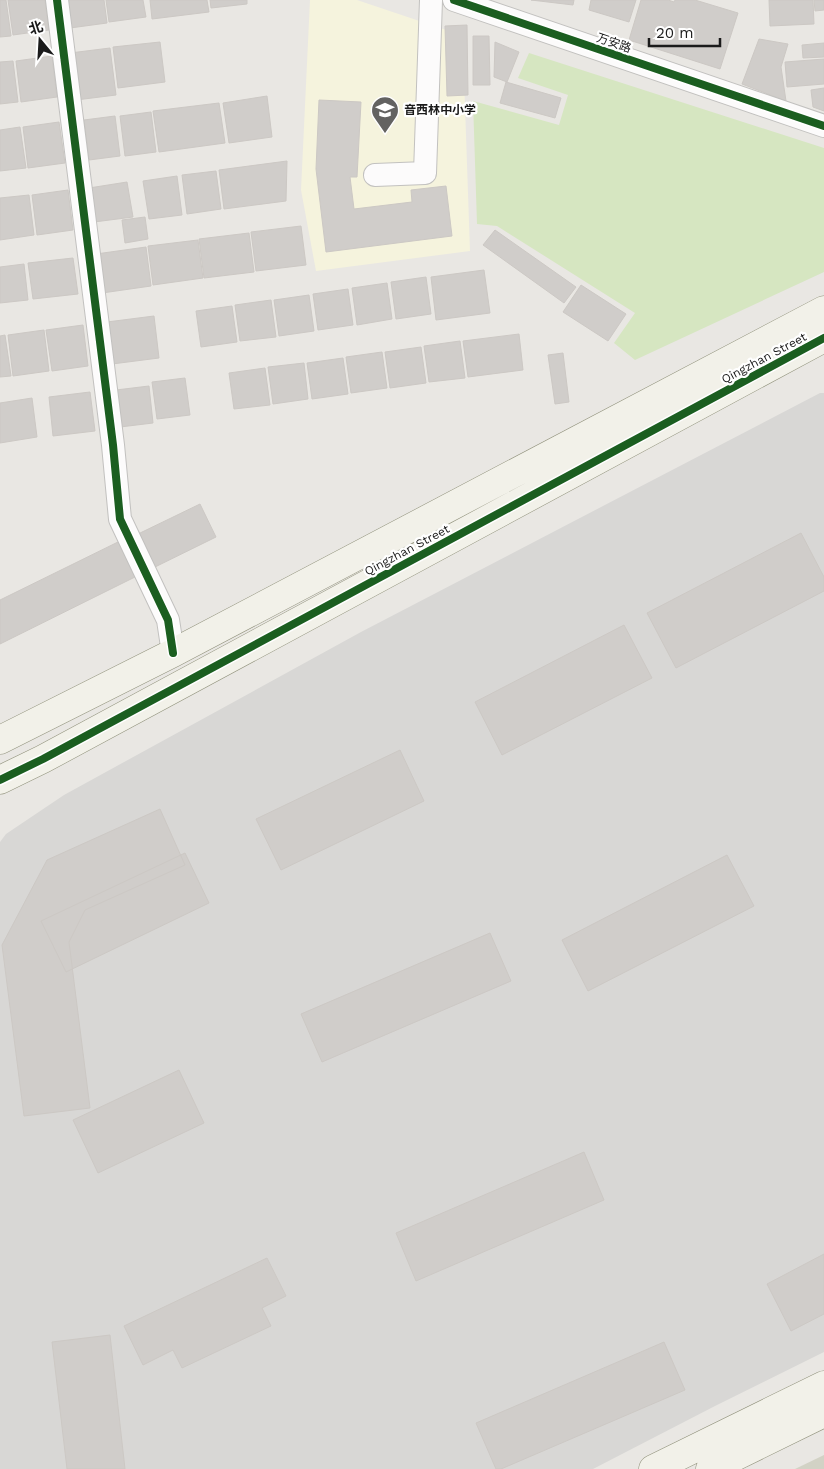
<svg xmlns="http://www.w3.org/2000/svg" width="824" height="1469" font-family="'Work Sans','Noto Sans SC',sans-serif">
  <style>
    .residential { fill: #d8d7d5 }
    .education { fill: #f5f3dd }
    .construction { fill: #d2d2c5 }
    .grass { fill: #d6e6c1 }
    .building { fill: #d0cdca; stroke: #ccc8c4 }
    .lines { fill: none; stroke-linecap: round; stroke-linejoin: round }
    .street-casing { stroke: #c2c1bf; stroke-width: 24 }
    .secondary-casing { stroke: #91927c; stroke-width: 29 }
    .street { stroke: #fcfbfb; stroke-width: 22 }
    .secondary { stroke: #f2f1e9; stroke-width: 28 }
    .cycleway-casing { stroke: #fff; stroke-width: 11 }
    .cycleway { stroke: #1b5e20; stroke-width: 8 }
    .labels { text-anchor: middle; stroke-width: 4.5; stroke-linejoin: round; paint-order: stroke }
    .street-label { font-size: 12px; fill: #1b1b1b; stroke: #fff }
    .poi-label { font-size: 12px; font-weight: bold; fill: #1b1b1b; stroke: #fff; text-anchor: start }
  </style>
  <rect width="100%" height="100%" fill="#e9e7e3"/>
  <path class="residential" d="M820 393H824V1352L715 1406 593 1469H0V842L6 834 64 795 361 632Z"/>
  <path class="education" d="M310 0H357L464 36V77L470 251 316 271 301 190Z"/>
  <path class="construction" d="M824 1455V1469H795Z"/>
  <path class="grass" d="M529 53 824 148V272L635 360 614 343 635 313 497 226 477 224 473 101 559 125 568 95 518 78Z"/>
  <path class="building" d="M0 0H6L11 36 0 37Z
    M8 0H45L49 30 13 35Z
    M67 0H104L107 23 70 28Z
    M106 0H143L146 17 109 22Z
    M150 0H207L209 12 152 19Z
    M210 0H247V4L211 8Z
    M531 0H574L573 5Z
    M591 0H636L629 22 589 10Z
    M641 0H668L674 2 675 0H695L738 13 720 69 629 40Z
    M769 0H813L814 24 770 26Z
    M814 0H824V10L815 11Z
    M467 25 468 95 447 96 445 26Z
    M473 36H489L490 85H473Z
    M759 39 788 44 781 67 786 101 742 84Z
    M160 42 165 82 118 88 113 47Z
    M495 42 519 52 507 82 494 77Z
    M824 43V57L803 58 802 45Z
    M110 48 116 95 76 100 70 53Z
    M52 56 57 97 21 102 16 61Z
    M824 59V84L787 87 785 62Z
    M13 61 18 102 0 104V62Z
    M506 82 561 98 555 118 500 103Z
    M824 88V111L813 107 811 90Z
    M267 96 272 137 229 143 223 103Z
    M319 100 361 102 357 177H350L354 209 412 202 411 190 446 186 452 236 326 252 316 169Z
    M219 103 225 143 159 152 153 111Z
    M151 112 156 152 125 156 120 116Z
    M115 116 120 156 89 160 84 120Z
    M59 122 65 163 28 168 23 127Z
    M20 127 26 168 0 171V130Z
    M287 161 286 201 224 209 219 170Z
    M216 171 221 209 187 214 182 175Z
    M177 176 182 215 149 219 143 181Z
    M127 182 133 217 94 222 89 188Z
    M68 190 73 230 37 235 32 195Z
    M29 195 34 235 0 240V198Z
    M145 217 148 239 125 243 122 220Z
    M301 226 306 265 256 271 251 232Z
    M495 230 576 287 564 303 483 245Z
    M249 233 254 272 204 278 199 239Z
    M198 240 203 278 153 285 148 246Z
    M146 247 151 286 102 293 96 254Z
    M73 258 78 294 33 299 28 263Z
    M24 264 28 300 0 303V267Z
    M484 270 490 313 436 320 431 277Z
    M426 277 431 314 396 319 391 282Z
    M387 283 392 319 357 325 352 288Z
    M581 285 626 314 608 341 563 312Z
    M348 289 353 325 318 330 313 294Z
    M309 295 314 331 279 336 274 300Z
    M271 300 276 337 240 341 235 305Z
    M232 306 237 342 201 347 196 311Z
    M154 316 159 358 112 364 107 322Z
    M83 325 88 366 52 371 46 330Z
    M44 330 49 371 13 376 8 335Z
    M519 334 523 370 468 377 463 341Z
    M5 335 11 376 0 377V336Z
    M460 341 465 378 429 382 424 346Z
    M421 347 426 383 390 388 385 352Z
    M382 352 387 388 351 393 346 357Z
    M563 353 569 402 555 404 548 355Z
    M343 358 348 394 312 399 307 363Z
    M304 363 308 399 273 404 268 367Z
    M265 368 270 405 234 409 229 373Z
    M185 378 190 415 157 419 152 382Z
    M149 386 153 423 120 427 116 390Z
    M90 392 95 431 53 436 49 397Z
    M32 398 37 437 0 443V403Z
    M200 504 216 537 155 567 138 534Z
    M801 533 824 577V591L676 668 647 613Z
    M120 541 137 576 0 644V600Z
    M624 625 652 678 502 755 475 702Z
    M400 750 424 801 281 870 256 819Z
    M160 809 185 865 85 910 69 942 90 1108 24 1116 2 945 47 860Z
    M185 853 209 903 66 972 41 921Z
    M727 855 754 906 588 991 562 940Z
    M490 933 511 981 322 1062 301 1014Z
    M179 1070 204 1123 98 1173 73 1120Z
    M584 1152 604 1200 416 1281 396 1233Z
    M824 1254V1314L791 1331 767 1284Z
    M267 1258 286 1296 262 1308 271 1326 182 1368 173 1350 143 1365 124 1326Z
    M110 1335 125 1469H67L52 1342Z
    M664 1342 685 1390 501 1469H496L476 1423Z"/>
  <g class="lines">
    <g class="street-casing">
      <path id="street" d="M57 0 113 445 120 519 168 620 173 653
        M454 0 824 126
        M375 175 425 173 431 0"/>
    </g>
    <g class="secondary-casing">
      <path id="secondary" d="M0 740 173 653 824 310
        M0 780 43 759 824 338
        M653 1469 824 1385
        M710 1469 824 1413"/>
    </g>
    <use href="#street" class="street"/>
    <use href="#secondary" class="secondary"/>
    <g class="cycleway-casing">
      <path id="cycleway" d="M57 0 113 445 120 519 168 620 173 653
        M454 0 824 126
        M0 780 43 759 824 338"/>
    </g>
    <use href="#cycleway" class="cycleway"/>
  </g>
  <defs>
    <g id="school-pin" transform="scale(1.4375)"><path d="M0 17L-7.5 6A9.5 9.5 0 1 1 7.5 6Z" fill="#636261" stroke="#fff"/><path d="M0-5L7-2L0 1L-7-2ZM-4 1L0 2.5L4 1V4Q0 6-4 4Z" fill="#fff"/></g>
  </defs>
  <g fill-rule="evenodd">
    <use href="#school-pin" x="385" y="110"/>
  </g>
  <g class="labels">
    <g class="street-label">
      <text transform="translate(614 43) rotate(19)" y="4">万安路</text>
      <text transform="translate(764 358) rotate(-28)" y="4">Qingzhan Street</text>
      <text transform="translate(407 550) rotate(-28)" y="4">Qingzhan Street</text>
    </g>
    <g class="poi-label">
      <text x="404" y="114">音西林中小学</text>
    </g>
  </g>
  <g transform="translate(40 40) rotate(342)" stroke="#ffffff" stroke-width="4" paint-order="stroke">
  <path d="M0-4L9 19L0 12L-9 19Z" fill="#1b1b1b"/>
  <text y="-8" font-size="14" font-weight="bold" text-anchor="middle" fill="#1b1b1b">北</text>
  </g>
  <path d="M649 38v8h71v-8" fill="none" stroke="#1b1b1b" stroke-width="2.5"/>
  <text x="656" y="38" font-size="15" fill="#1b1b1b" stroke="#ffffff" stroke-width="4" paint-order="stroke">20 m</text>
</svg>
